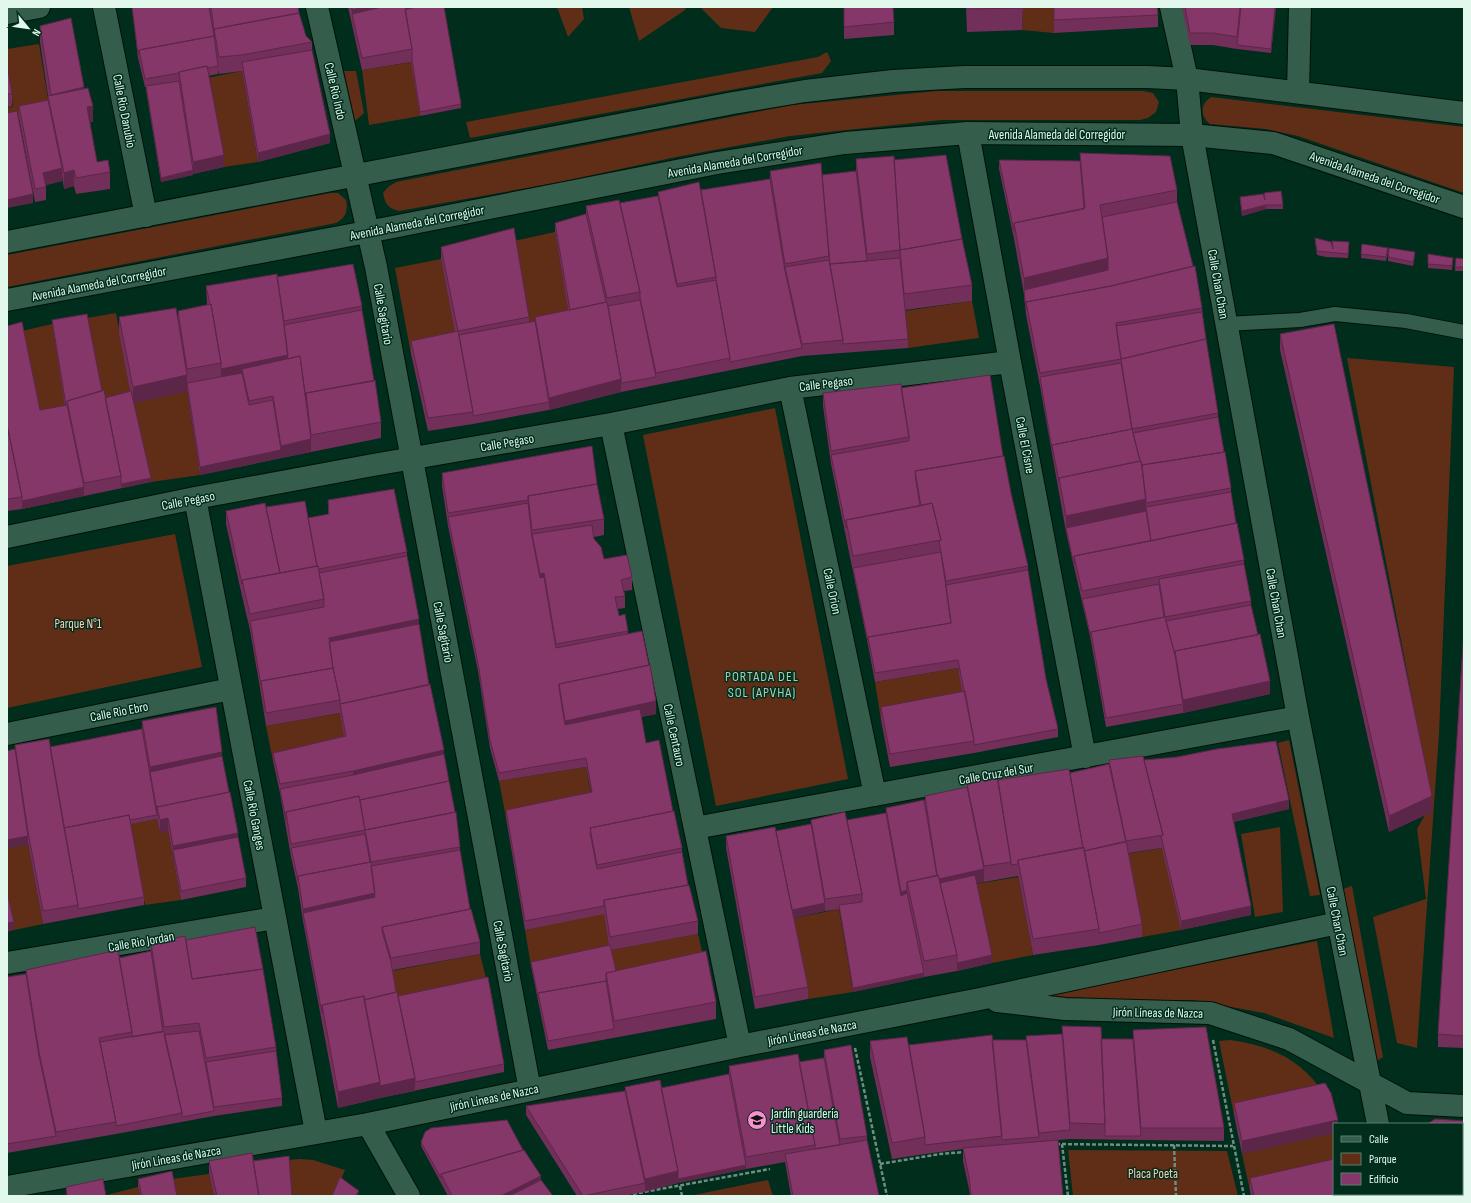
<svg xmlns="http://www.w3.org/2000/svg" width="1471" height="1203" font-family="'Sofia Sans Condensed',sans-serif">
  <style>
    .green { fill: #602e17 }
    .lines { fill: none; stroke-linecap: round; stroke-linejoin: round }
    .service-casing { stroke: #01120a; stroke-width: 16 }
    .minor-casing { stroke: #01120a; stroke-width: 24 }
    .secondary-casing { stroke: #01120a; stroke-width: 24 }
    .path { stroke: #6d8e80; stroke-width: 2.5; stroke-dasharray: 4 2; stroke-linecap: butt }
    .service { stroke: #355d4b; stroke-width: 14 }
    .minor { stroke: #355d4b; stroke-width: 22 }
    .secondary { stroke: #355d4b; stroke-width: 22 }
    .wall { fill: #722f59 }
    .shaded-wall { fill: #5c2649 }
    .building { fill: #843768; stroke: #5c2649 }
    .labels { text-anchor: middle; stroke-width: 3; stroke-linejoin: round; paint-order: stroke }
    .street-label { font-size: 13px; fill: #e2f8ec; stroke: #012d1d }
    .park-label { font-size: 13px; fill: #feceba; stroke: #012d1d }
    .poi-label { font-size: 13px; fill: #e2f8ec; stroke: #012d1d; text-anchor: start }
    .neighbourhood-label { font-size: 14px; letter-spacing: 1px; fill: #a4d0ba; stroke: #012d1d }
  </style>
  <rect width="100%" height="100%" fill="#012d1d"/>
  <path class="green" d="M557 7H582L584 19 568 37Z
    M629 7H686L685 10 639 41Z
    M703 7H773L755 32 721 28 702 9Z
    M1023 7H1054V33L1022 30Z
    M39 44 50 111 7 120V108L13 106 7 74V49Z
    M827 52 831 61 822 73 470 138 466 122 818 57Z
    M412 62 420 116 369 125 362 70Z
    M242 71 258 162 224 167 207 78Z
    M344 71H356L364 113 355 121Z
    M937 91H1143L1153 93 1159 102 1156 112 1148 118 1140 120H942L790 136 676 157 560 182 399 211C388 208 385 204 383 193L388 187 396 182 792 105Z
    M1211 97 1464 127V193L1298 136 1266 129 1210 124C1200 116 1200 104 1211 97Z
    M330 193H338L346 200C348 211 346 218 336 223L7 287V255Z
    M555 232 570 321 529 330 514 241Z
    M441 259 458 344 411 354 395 268Z
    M972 301 979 338 908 348 904 311Z
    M116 313 131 395 104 403 87 318Z
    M52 324 67 414 40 418 22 331Z
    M1347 358 1454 367 1439 734 1417 1048 1397 1043 1373 917 1426 899 1417 829 1432 802Z
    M187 391 200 475 151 482 133 403Z
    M775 408 848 779 716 806 643 435Z
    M175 534 202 667 7 708V566Z
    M958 668 965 704 881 720 875 682Z
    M340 713 346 745 273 761 266 726Z
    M1289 740 1320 895 1310 896 1278 743Z
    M586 767 592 800 506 818 499 781Z
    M157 819 160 833 168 830 181 900 145 905 129 824Z
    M1280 827 1283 912 1255 917 1241 834Z
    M28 844 43 924 14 930 7 900V849Z
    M1163 848 1181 930 1142 937 1126 854Z
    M1018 877 1033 955 992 963 975 884Z
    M1352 886 1383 1057 1377 1061 1343 889Z
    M839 909 853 992 808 999 790 919Z
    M604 913 610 950 698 934 706 968 618 987 531 966 525 930Z
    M1317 941 1334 1038 1264 1013 1193 1000H1132L1041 996Z
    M480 954 488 986 397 1005 391 971Z
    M1230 1040C1272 1046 1301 1059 1325 1095L1234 1115 1219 1041Z
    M1334 1133V1172L1250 1191 1242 1154Z
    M1068 1150 1227 1151 1238 1196H1073Z
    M300 1159 313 1160 345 1170 334 1196H292L289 1160Z
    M209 1174 214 1196H176L172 1179Z
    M768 1180 773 1196H689Z
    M138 1187 140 1196H103Z"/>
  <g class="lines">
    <g class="service-casing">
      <path id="service" d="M1226 324 1300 320 1335 314 1406 321 1464 332"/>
    </g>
    <g class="minor-casing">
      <path id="minor" d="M104 7 146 216
        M317 7 376 267 530 1090
        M1171 7 1187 79 1192 135 1298 717 1378 1124
        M7 13 39 7
        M1298 92 1300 7
        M968 133 1010 362 1085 757
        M790 388 875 795
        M611 424 740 1046
        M195 498 316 1132
        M7 537 195 498 373 465 611 424 790 388 1010 362
        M7 734 231 689
        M695 828 1298 717
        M7 963 275 918
        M997 1001 1065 1009 1210 1013 1289 1039 1407 1103 1464 1106
        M368 1124 409 1196
        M7 1187 368 1124 740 1046 980 999 1338 923
        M1392 1194 1393 1196"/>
    </g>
    <g class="secondary-casing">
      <path id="secondary" d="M7 242 733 103 805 91 893 81 964 77H1147L1187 79 1464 113
        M7 300 393 227 717 163 845 143 968 133 1192 135 1273 143 1464 207"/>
    </g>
    <path class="path" d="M1213 1040 1244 1196
      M855 1048 887 1196
      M1056 1144 1233 1146
      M1062 1144 1068 1196
      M1174 1145 1176 1196
      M880 1164 940 1154 965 1152
      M680 1186 682 1196
      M633 1194 770 1169"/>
    <use href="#service" class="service"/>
    <use href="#minor" class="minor"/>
    <use href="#secondary" class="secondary"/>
  </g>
  <path class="wall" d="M132 7H298L299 13 306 36 312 42V51L330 143 258 162 242 71 219 74 218 71V74L208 76 224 167 193 174V173V175L161 182 146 90V87H145L138 58Z
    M348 7H444L461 104V108L420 116 411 62 362 70Z
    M844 7 894 22V35L844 39Z
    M966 7H1023L1022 30 967 32Z
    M1054 7 1158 15V27L1054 33Z
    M1182 7H1276L1271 53 1237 49 1213 45H1190Z
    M40 26 84 89 93 122H90L97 162 110 172V189L76 194 74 186 64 189 62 176V181L46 185V200L35 202 19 118V106L48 100V96L40 42Z
    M7 65 12 94V106L7 107Z
    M1080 153 1177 190V202L1202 308 1206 339 1218 413V417L1231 488V492L1236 523 1244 560V564L1251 601V605L1270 694 1183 713 1106 727 1091 641 1066 532 1040 386 1026 315 1024 294 1014 239 999 169V160L1080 161Z
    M856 159 894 160 962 239 972 285V301L905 310 908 339V348L802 356 621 392 549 410 473 424 428 431 411 354V341L455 332 441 259V247L529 317V322L535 321V317L568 310 555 232V223L586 214V206L620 203 658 196V192L701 190 770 179V171L822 175 856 171Z
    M1240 197 1264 198 1283 205V209H1266L1242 216 1240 201Z
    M1315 238 1332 247H1349L1348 258 1326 257 1317 255 1315 242Z
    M1362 244 1388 252 1386 261 1361 258Z
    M1415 256 1413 266 1388 261V257Z
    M1453 258 1452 270 1428 268V264Z
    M1456 258 1464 259V271H1455Z
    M277 277 362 306V310L374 380 381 422V438L311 452 200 475 187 391 134 403 151 482 22 509 7 511V326L40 410 65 406 52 324V320L102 391 105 398 130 391 119 333V317L178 322V311L207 305 206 286Z
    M1280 334 1432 812 1389 832 1280 350Z
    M901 388 1003 456 1011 493 1028 566V570L1046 679 1058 729V737L974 753 890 767 881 720V707L962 692 958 668 875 682 868 645 831 464 823 406V393Z
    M442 473 597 484 604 519V535L594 537V539L604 559 632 577V590L624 591 625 596V608L618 609 619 616 628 631V634L656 714 641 717 646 743 673 811 682 848V852L688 885 698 921V934L611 950 616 971 716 1002V1019L548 1050 531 966V962L609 946 604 914 525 930 506 818V810L591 792 586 767 499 781 490 748 478 671 448 526 442 486Z
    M328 500 407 552V556L429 685 444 754 460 847V850L470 909 480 942V954L393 970 396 992 398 996 504 1064V1072L380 1098 338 1108 303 921 298 888 291 857 280 793 273 761V753L344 737 340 713 266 726 261 694 250 630 242 596 226 524V511L266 507 308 520 328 514Z
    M1464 629V1048L1438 1047V1034Z
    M142 721 222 756 238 837 246 878V887L181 900 168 830 160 833 157 819 131 824 144 897V905L43 924 28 844 7 849V751L15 750V745L50 747 142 729Z
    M1109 760H1144L1289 809 1234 822 1251 915 1181 930 1162 848 1129 853 1142 924V937L1099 945 1033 955 1018 876 984 882 977 883 992 963 957 971 924 977 853 992 840 909 825 911 794 918 808 987V999L755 1009 726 848V836L776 831 811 824V820H847L886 813V808L925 800V796L967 787V784L998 780 1070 773 1109 764Z
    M186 940 276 1047 282 1098V1106L214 1116 116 1134 7 1153V977L26 974V970L119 958 151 951V943Z
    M1062 1026 1101 1039H1133V1030L1224 1128V1141L1141 1140 1070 1139 1058 1140 1063 1196H970L969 1189 963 1161V1149L925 1154 892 1159 870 1057V1041L909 1045 992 1040H1026V1036L1062 1034Z
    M824 1050 867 1136V1140L879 1196H791L785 1162 746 1169 678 1183 645 1192 623 1196H577L526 1115V1106L625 1091V1087L661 1088 729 1074V1066L799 1062 824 1058Z
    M1234 1103 1338 1124H1334V1133L1242 1154 1234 1115Z
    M421 1142 523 1150 541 1180 553 1196H448L441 1183 421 1146Z
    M209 1161H253L292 1196H214L209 1174Z
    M1250 1178 1352 1196H1251L1250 1191Z
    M138 1179 177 1196H140L138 1187Z"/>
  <path class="shaded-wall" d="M365 7H431L404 13 352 14V10Z
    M1275 7H1276L1271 53V49Z
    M84 87V103L51 108V95Z
    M93 106V122L87 123V107Z
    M330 134V143L258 162V153Z
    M224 155V167L193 174V162Z
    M62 168V181L43 186V173Z
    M74 170V186L64 189V173Z
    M193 170V175L161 182V178Z
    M33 194V203L7 208V200Z
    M1266 205V209L1242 216V211Z
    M1108 258V274L1024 290V278Z
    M288 355V363L242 369V381L221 386V369Z
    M187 375V391L133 403V387Z
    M621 379V392L549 410V398Z
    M311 439V452L281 458V446Z
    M281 450V458L200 475V467Z
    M151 478V482L121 488V484Z
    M84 487V496L22 509V501Z
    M1146 499V516L1066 528V516Z
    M544 573V585L540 586V574Z
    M419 619V628L329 647V638Z
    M1270 681V694L1183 713V700Z
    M656 701V714L565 733V721Z
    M444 750V759L353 779V771Z
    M222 752V765L150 772V780V767Z
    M1432 796V812L1389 832V816Z
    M1289 800V809L1232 822V814Z
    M168 818V830L160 833V820Z
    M238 833V845L173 850V859V846Z
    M28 836V844L7 849V840Z
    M984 869V882L940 891 938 879Z
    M907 890V898L901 900V892Z
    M375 893V905L303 913V909Z
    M825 903V911L790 919V910Z
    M1251 906V915L1181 930V921Z
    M14 922V930L7 932V923Z
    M992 955V963L957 971V963Z
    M924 973V977L853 992V988Z
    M415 1078V1091L380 1098 338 1108V1092L380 1082Z
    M1338 1120V1124H1334V1133L1242 1154V1141Z
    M746 1165V1169L678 1183 645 1191V1179L678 1171Z
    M541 1176V1185L518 1196H501Z
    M359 1191 358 1196H355Z"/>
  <path class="building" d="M132 7H209L214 36 139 50 138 54Z
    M211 7H298L299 13 214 29V31Z
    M352 7H365L352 10Z
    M382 7H405L412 49 362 58 352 14Z
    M416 7H444L461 104 420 112 412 59V49L405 10Z
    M844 7H893L894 22 844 27Z
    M967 7H1022V8L967 9Z
    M1054 7H1157L1158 15 1054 20Z
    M1185 7H1240L1237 37 1213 33H1190Z
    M1241 7H1275L1271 49 1237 45Z
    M299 13 306 36 312 42 242 55 219 57 214 29Z
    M71 18 84 87 51 95 40 26Z
    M214 36 218 66 207 68V66L179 72V73L145 79 139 50Z
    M312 50 330 134 258 153 242 62Z
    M7 65 12 94H7Z
    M207 66 224 155 193 162 179 72Z
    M179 81 193 170 161 178 146 86Z
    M88 88 93 106 87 107 97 162 108 160 110 172 76 178 74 170 64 173 48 96Z
    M48 100 62 168 43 173 46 187 35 189 19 106Z
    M17 111 33 194 7 200V113Z
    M1080 153 1170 156 1177 190 1100 205 1108 258 1024 278 1014 223 1085 208Z
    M946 155 962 239 900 250 894 160Z
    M894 156 900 250 867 254 856 159Z
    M999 160 1080 161 1084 209 1014 223V231Z
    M821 163 829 256 785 264 770 171Z
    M856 171 867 261 830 264 822 175Z
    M770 179 785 271 802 348 730 362V358L716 280V277L701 190Z
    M699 182 716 277 677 284 658 192Z
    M1281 191 1283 205H1266L1242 211 1240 197 1263 194 1265 200 1264 193Z
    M658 196 677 287 716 280 730 358 656 373 640 298V292L620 203Z
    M619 200 640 292 607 298 586 206Z
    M1177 202 1193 266 1111 286 1026 302V310L1024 290 1108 270V258L1102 217Z
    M586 214 606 302 570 310 555 223Z
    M514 228 529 317 458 331 473 412 428 418 411 341 458 331 441 247Z
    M1315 238 1331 242 1333 249 1332 241 1349 242 1348 254 1326 252 1317 251Z
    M962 239 972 285 904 294 900 250Z
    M1362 244 1388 248 1386 257 1361 254Z
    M1389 248 1415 252 1413 262 1388 257Z
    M1428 254 1453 258 1452 266 1428 264Z
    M900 258 908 339 843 344V340L830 264Z
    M1456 258 1464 259V267H1455Z
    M829 260 843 340 802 344 785 267Z
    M353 264 362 306 284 321 277 277Z
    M1195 266 1202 308 1116 323 1121 359 1040 373 1026 302 1111 286Z
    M277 274 288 355 221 369V363L211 304H210L206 286Z
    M640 300 656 377 621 383V379L608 306Z
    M607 302 621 379 549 398 535 317Z
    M211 304 221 363 187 369 178 311Z
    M176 308 187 375 133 387 119 317Z
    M362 310 374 381 306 393V401L300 356 288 359 284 325Z
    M1202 312 1206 339 1121 359 1116 326Z
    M87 314 102 391 67 401V405H66L52 320Z
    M535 321 549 402 473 416V412L459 335Z
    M22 322 40 410 67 405 84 487 22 501V497L7 425V326Z
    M1334 324 1432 796 1389 816 1280 334Z
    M1206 339 1218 413 1132 429 1121 359Z
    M300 356 311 439 281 446 273 396 249 401 242 369Z
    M1121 363 1132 429 1052 445V449L1040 377Z
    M242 373 249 405 273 400 281 450 200 467 187 383Z
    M990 375 1003 456 915 471 916 475H915L920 506 846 520V528L831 455 909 441V437L901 388Z
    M375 380 381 422 311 435 306 393Z
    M901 384 909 437 831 451 823 393Z
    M104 390 121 476 84 483 67 401Z
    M131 391 151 478 121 484V476L105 398Z
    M1218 417 1224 452 1142 465 1141 461H1140L1133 433Z
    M7 425 22 497 7 499Z
    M1132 429 1140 461 1059 478V482L1052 445Z
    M592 446 597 484 528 496V500L448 513 442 473Z
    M1225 452 1231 488 1146 503 1142 465Z
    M1004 456 1011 493 1028 566 946 581 939 541 941 540 932 503 921 506 915 471Z
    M1141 461 1146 499 1066 516 1059 478Z
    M597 484 604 519 532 530 528 496Z
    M394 489 407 552 319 569 318 566H317L308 518 329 514 328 500Z
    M1231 492 1236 523 1151 541 1146 507Z
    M305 501 317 566 280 573 266 507Z
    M265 503 280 573 242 580V584L226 511Z
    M528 503 532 537 540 578 544 577 556 648 642 631 649 665 559 684V688L565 725 640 709 646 743 659 740 673 811 590 828 591 831 590 832 597 869 682 852 688 885 604 900V906L525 921 506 810 592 792 586 758 499 773 490 740 478 663 448 517Z
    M932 503 941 540 853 556 846 520Z
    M1146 511 1151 541 1074 556V565L1066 528Z
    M1237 523 1244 560 1082 591 1074 556Z
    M592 525 594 539 601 547 604 559 627 555 632 577 621 580 625 596 615 597 619 616 625 614 628 631 556 644 544 573 540 574 532 534Z
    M941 552 951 623 868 637V641L853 568Z
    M407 556 419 619 329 638 333 668 261 681V685L250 621 324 607V599L319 573Z
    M1244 564 1251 601 1165 617 1159 579Z
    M318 566 324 599 250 614 242 580Z
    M1028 570 1046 679 1058 729 974 745V741L958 660 875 673 868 637 951 623 946 585Z
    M1159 584 1164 617 1091 632V637L1082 599Z
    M1251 605 1258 635 1175 651V655L1166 621Z
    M1165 617 1175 655 1183 704 1106 718 1091 632Z
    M419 624 429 685 340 704V700L333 668 329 642Z
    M1464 629V1036L1438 1034Z
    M1260 634 1270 681 1183 700 1175 651Z
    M650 665 656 701 565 721 559 684Z
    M333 668 340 700 266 713 261 681Z
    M430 684 444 750 353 771 280 784 273 753 346 736 340 704Z
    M965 691 974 741 890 754 881 707Z
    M216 707 222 752 150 767 142 721Z
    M142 729 157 815 130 820 129 815 64 828 50 747Z
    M49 739 78 905 43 911 28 832 15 745Z
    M1276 741 1289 800 1232 814 1251 906 1181 921 1161 836 1163 835 1144 760 1177 757 1217 749Z
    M15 749 28 836 7 840V751Z
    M444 754 449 781 360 800 359 796 286 812V820L280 789 353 775Z
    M222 756 229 792 157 807V811L150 772Z
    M1143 756 1163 835 1126 841 1142 924 1099 933V929L1084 851 1126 841 1109 760Z
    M1109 764 1126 842 1084 851V847L1083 848 1070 773Z
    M1069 769 1083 848 1018 860V864L1011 865V862L998 780Z
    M997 776 1011 862 984 866 967 784Z
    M449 781 455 812 365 830 360 800Z
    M967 787 984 869 939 879 938 875H937L925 796Z
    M230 792 238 833 173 846 168 818 160 820 157 807Z
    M359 796 365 830 456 812 460 847 371 862 365 830 291 844 286 812Z
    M924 800 937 876 907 882V890L901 892 886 808Z
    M674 811 682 848 597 865 590 828Z
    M845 812 862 894 825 899 811 820Z
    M886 813 901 896 907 893 924 973 853 988 839 905 862 902V894L847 820Z
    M129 815 144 897 78 909V905L64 828Z
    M811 824 825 903 792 910 776 831Z
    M775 827 808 987 755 997 726 836Z
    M365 834 370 862 298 876V880L291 848Z
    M238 837 246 878 181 891 173 850Z
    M1084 847 1099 929 1033 939 1018 860Z
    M460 850 470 909 382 927V931L391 962 396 992 364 1000V996L322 1005V1013L303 913 375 897 371 866Z
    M371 862 375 893 303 909 298 876Z
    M938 875 957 955 924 961 907 882Z
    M975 875 992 955 957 963V955L940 883Z
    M689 885 698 921 610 937 604 900Z
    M7 892 14 922 7 923Z
    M471 909 480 942 391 958 382 927Z
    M255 927 263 969 192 979 186 940Z
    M185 936 192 979 263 969 276 1047 206 1058 199 1023 164 1027 151 943Z
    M610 945 616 971 606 973V981L538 993V997L531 962Z
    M118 950 132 1032 99 1038 116 1122 56 1132 39 1052 26 970Z
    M151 951 163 1032 132 1037V1032L119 958Z
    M706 951 716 1002 614 1021 606 973Z
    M26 974 39 1056 56 1136 7 1144V977Z
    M488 977 504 1064 415 1082V1078L398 996Z
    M606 981 614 1029 548 1041 538 993Z
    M397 992 415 1078 380 1086V1082L364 1000Z
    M364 996 380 1082 338 1092 322 1005Z
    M1062 1026 1101 1027 1105 1124 1070 1123Z
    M1206 1027 1224 1128H1141L1133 1030Z
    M164 1031 182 1113 116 1126V1122L100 1042Z
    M199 1031 214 1111 182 1117V1113L164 1035Z
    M1062 1034 1070 1130 1039 1133 1026 1036Z
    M992 1035 1002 1136 925 1145V1137L909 1045Z
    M907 1037 925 1137 892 1143 870 1041Z
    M1101 1039H1133L1141 1136H1105V1124Z
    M992 1040H1026L1039 1137 1002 1140Z
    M851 1045 867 1136 840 1139 824 1050Z
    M276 1051 282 1098 214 1107 206 1062Z
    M798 1054 815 1145 746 1157 729 1066Z
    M824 1058 840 1145 815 1149V1145L799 1062Z
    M729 1074 746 1165 678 1179V1171L661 1088Z
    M660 1080 678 1171 645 1179 625 1087Z
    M1325 1083 1331 1093 1338 1120 1242 1141 1234 1103Z
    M625 1091 645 1183 583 1196 526 1106Z
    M1435 1119 1464 1121V1193H1462V1124H1427Z
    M507 1120 523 1150 441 1174V1178L421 1142 425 1132 431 1128Z
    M867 1140 879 1196H793L785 1154Z
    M1058 1140 1063 1196H971L969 1177 963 1148Z
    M524 1150 541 1176 501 1196H452L441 1174Z
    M252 1153 259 1196H217L209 1161Z
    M289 1156 292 1196H259L253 1161Z
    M1334 1159V1194H1352V1196H1254L1250 1178Z
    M172 1171 177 1196H142L138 1179Z
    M340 1177 359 1191 355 1196H332Z
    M103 1179 106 1196H67L66 1187Z
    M541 1180 553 1196H509Z
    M1462 1193H1464V1196H1440L1455 1194H1462Z
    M1437 1194H1455L1440 1196H1437Z
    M66 1195V1196H58Z"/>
  <defs>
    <g id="school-disc" transform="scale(1)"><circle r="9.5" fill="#f790cf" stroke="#012d1d"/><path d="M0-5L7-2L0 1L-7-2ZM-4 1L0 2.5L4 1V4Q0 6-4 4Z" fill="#111"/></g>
  </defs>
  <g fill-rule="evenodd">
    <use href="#school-disc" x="757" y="1120"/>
  </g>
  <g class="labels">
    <g class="street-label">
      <text transform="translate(336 91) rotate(77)" y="5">Calle Rio Indo</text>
      <text transform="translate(125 111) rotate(79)" y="5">Calle Rio Danubio</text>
      <text x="1057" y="139">Avenida Alameda del Corregidor</text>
      <text transform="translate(735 161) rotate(-10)" y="5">Avenida Alameda del Corregidor</text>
      <text transform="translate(1375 177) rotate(19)" y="5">Avenida Alameda del Corregidor</text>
      <text transform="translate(417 222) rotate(-11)" y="5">Avenida Alameda del Corregidor</text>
      <text transform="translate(99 283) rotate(-11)" y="5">Avenida Alameda del Corregidor</text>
      <text transform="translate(1219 284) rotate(80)" y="5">Calle Chan Chan</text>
      <text transform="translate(384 314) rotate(80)" y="5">Calle Sagitario</text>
      <text transform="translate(826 383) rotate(-7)" y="5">Calle Pegaso</text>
      <text transform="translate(507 442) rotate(-10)" y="5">Calle Pegaso</text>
      <text transform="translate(1026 445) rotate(79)" y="5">Calle El Cisne</text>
      <text transform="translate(188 500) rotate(-11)" y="5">Calle Pegaso</text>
      <text transform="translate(833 591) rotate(78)" y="5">Calle Orion</text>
      <text transform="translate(1277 603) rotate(80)" y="5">Calle Chan Chan</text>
      <text transform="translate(444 632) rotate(79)" y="5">Calle Sagitario</text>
      <text transform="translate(119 711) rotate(-11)" y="5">Calle Rio Ebro</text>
      <text transform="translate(675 735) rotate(78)" y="5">Calle Centauro</text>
      <text transform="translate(996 773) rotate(-10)" y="5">Calle Cruz del Sur</text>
      <text transform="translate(255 815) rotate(79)" y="5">Calle Rio Ganges</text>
      <text transform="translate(1338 921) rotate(79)" y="5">Calle Chan Chan</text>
      <text transform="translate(141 941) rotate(-10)" y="5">Calle Rio Jordan</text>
      <text transform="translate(504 951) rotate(79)" y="5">Calle Sagitario</text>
      <text transform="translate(1158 1012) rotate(1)" y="5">Jirón Líneas de Nazca</text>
      <text transform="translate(812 1032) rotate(-11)" y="5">Jirón Líneas de Nazca</text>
      <text transform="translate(494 1097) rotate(-12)" y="5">Jirón Líneas de Nazca</text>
      <text transform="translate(176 1157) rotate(-10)" y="5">Jirón Líneas de Nazca</text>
    </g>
    <g class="park-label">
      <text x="78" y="628">Parque N°1</text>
      <text x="1153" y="1178">Placa Poeta</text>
    </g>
    <g class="poi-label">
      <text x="771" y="1118">Jardín guardería<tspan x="771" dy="15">Little Kids</tspan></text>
    </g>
    <g class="neighbourhood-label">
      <text x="762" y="681">PORTADA DEL<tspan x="762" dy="16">SOL (APVHA)</tspan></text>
    </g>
  </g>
  <rect width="1471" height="1203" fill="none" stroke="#e2f8ec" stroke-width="16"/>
  <rect x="1333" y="1123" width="130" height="72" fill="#012d1d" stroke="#5b7e70"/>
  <rect x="1341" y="1136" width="20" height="6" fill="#355d4b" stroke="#5b7e70"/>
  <text x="1369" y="1143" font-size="12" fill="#e2f8ec">Calle</text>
  <rect x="1341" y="1153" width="20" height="12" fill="#602e17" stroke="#5b7e70"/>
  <text x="1369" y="1163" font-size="12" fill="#e2f8ec">Parque</text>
  <rect x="1341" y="1173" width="20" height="12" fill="#843768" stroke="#5b7e70"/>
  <text x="1369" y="1183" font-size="12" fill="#e2f8ec">Edificio</text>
  <g transform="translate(28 28) rotate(119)" stroke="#012d1d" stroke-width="3" paint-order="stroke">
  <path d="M0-3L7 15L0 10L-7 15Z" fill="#e2f8ec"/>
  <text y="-6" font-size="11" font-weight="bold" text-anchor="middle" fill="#e2f8ec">N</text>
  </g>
</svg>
